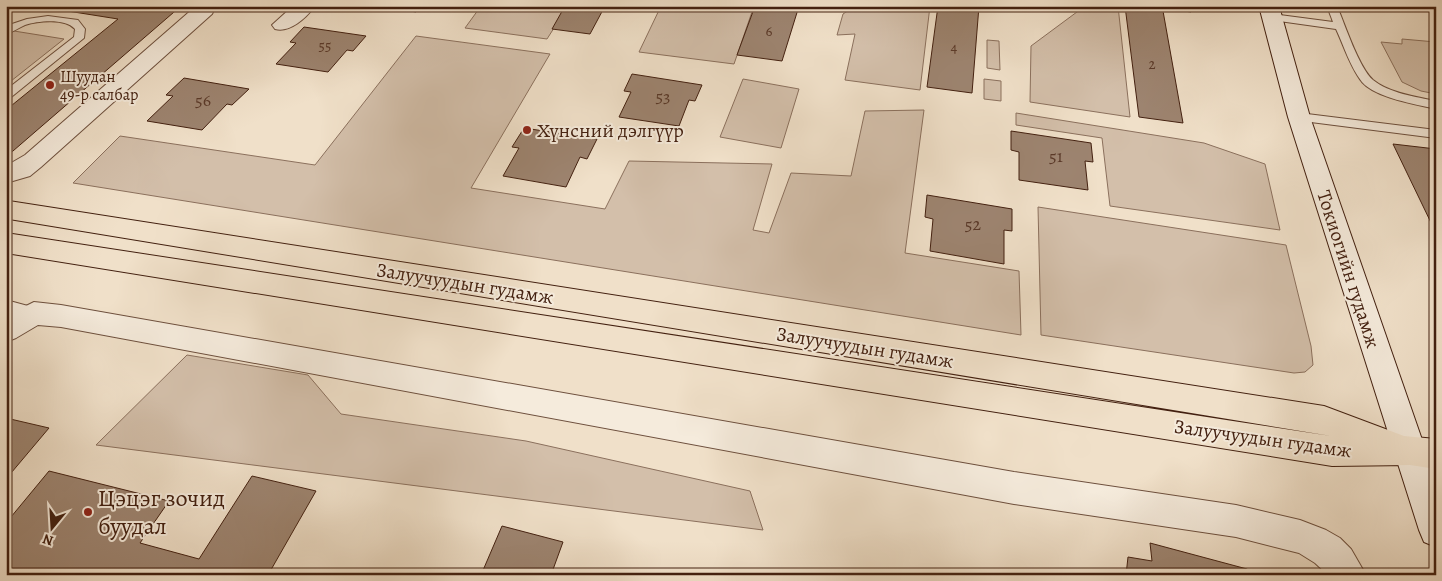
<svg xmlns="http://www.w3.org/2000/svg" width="1442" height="581" font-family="Alegreya,serif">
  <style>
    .green { fill: #d3bfaa; stroke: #8b705d }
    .building { fill: #9d8470; stroke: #432010 }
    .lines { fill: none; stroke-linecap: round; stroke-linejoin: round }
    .lane-casing { stroke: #6e503e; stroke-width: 2 }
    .street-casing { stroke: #6e503e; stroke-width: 2 }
    .secondary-casing { stroke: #432010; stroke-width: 2 }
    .primary-casing { stroke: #432010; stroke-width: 2 }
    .lane { fill: #f5ebdc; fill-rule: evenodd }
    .street { fill: #f5ebdc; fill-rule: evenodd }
    .secondary { fill: #f5ebdc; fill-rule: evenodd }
    .primary { fill: #f0e0c9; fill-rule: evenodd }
    .poi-dot { fill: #8f2418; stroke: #f5ebdc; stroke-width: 2 }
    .labels { text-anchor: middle; stroke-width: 4; stroke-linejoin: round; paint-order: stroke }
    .far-number-label { font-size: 15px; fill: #5a3928 }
    .far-poi-label { font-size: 16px; fill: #432010; stroke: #f5ebdc; text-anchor: start }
    .number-label { font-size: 18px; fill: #5a3928 }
    .poi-label { font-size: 20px; fill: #432010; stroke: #f5ebdc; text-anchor: start }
    .street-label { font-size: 20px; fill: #432010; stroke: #f5ebdc }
    .near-poi-label { font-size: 24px; fill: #432010; stroke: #f5ebdc; text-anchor: start }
  </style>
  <rect width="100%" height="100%" fill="#f0e0c9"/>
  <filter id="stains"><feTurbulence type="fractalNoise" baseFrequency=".004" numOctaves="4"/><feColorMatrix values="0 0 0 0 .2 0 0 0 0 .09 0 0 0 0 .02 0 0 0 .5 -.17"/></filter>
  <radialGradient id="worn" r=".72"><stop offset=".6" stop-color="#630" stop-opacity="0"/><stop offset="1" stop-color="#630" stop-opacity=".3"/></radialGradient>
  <path class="green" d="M481 6H568L547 39 465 28Z
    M661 6H754L734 64 639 52Z
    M855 6H930L920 90 845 80 855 34 837 35 843 14Z
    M1085 6H1118L1130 117 1030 102 1031 46Z
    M14 31 64 39 6 85V37Z
    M416 36 550 54 471 188 605 209 629 161 772 164 753 230 769 233 791 173 851 176 865 111 924 110 905 253 1019 271 1021 335 73 183 120 136 315 165Z
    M1402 39 1436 42V94L1421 91 1402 82 1381 42 1402 44Z
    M987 40 999 41 1000 70 987 68Z
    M743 79 799 89 781 148 720 137Z
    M984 79 1001 81V101L984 99Z
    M1016 113 1204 143 1265 164 1280 230 1110 206 1102 138 1016 125Z
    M1038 207 1286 245 1311 346 1313 365 1305 372 1294 373 1041 335Z
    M187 355 308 375 341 414 526 441 750 491 763 530 96 445Z"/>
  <path class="building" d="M36 6H181L6 157V110L118 19Z
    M380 6H422L416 12Z
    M565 6H605L590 34 552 29Z
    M755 6H799L782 61 737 55Z
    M938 6H979L972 93 927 87Z
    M1125 6 1163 11 1183 123 1139 117Z
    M1149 6H1190L1191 12Z
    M304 27 366 36 353 51 347 50 328 72 276 64 296 43 290 42Z
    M632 74 702 85 695 101 689 100 679 126 619 117 631 92 624 91Z
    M184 78 249 89 232 105 227 104 202 130 147 121 173 96 166 95Z
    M524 128 597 139 587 159 580 157 566 187 503 176 519 148 512 147Z
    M1011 131 1091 143 1093 162 1085 161 1088 190 1019 180V152L1011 150Z
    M1393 144 1436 149V233Z
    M927 195 1012 209V231L1004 230V264L930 251 933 219 925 217Z
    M6 418 49 428 6 479Z
    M49 471 169 501 140 543 199 559 252 476 316 491 268 575 251 572 249 575H135L126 572 124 575H6V523Z
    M502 526 563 542 551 575H481Z
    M1150 543 1247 569 1255 575H1126L1128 557 1152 561Z"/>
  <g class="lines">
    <g class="lane-casing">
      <path id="lane" d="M1327 6H1337C1345 25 1359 68 1373 80 1389 93 1416 97 1436 101V109C1415 104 1376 98 1362 82 1350 67 1344 46 1336 29L1272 20 1267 17 1272 14 1333 22Z
        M48 16 78 20 85 29 84 38 10 98 6 99V90L74 37 75 29C65 18 38 21 25 25 18 28 13 32 6 34V26L27 19Z
        M1299 113 1436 130V138L1295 120 1293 117 1295 114Z
        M6 300 39 309 41 313 39 317 34 319 6 312Z"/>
    </g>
    <g class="street-casing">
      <path id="street" d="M196 6H216L212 14 41 167 30 176 6 183V166L25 155Z
        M293 6H315C306 18 290 33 275 29L272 25Z
        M34 302 61 305 1014 472 1236 505 1300 520 1326 530 1340 538 1351 549 1366 575H1328L1315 563 1299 553 1236 537 1014 504 61 327 38 325 16 338 6 342V316Z"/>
    </g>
    <g class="secondary-casing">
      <path id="secondary" d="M1259 6H1279L1310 117 1436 480V547L1424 542 1419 530 1288 117Z"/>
    </g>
    <g class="primary-casing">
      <path id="primary" d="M9 201 1324 406 1404 436 1436 439V469L1410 465 1332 466 6 253V233L1331 436 9 219 6 218V202Z"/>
    </g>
    <use href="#lane" class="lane"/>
    <use href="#street" class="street"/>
    <use href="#secondary" class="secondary"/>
    <use href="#primary" class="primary"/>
  </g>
  <g class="poi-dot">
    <circle cx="50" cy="85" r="5"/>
    <circle cx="527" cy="130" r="5"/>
    <circle cx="88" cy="512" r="5"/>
  </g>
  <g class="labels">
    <g class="far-number-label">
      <text x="769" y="36">6</text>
      <text x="325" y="51">55</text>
      <text x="954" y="52">4</text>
      <text x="1152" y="69">2</text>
    </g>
    <g class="far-poi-label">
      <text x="60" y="82">Шуудан<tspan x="60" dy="18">49-р салбар</tspan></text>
    </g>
    <g class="number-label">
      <text x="663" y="102">53</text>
      <text x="203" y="106">56</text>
      <text x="1056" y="162">51</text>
      <text x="973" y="230">52</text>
    </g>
    <g class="poi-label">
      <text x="537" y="137">Хүнсний дэлгүүр</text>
    </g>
    <g class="street-label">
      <text transform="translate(1349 269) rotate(72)" y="7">Токиогийн гудамж</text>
      <text transform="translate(465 283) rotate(9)" y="7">Залуучуудын гудамж</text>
      <text transform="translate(865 347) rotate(9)" y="7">Залуучуудын гудамж</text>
      <text transform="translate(1263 438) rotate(8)" y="7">Залуучуудын гудамж</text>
    </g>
    <g class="near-poi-label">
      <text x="98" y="506">Цэцэг зочид<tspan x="98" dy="28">буудал</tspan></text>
    </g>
  </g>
  <rect width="1442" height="581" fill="none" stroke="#f0e0c9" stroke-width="25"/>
  <rect x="8" y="8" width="1427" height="566" fill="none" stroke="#432010" stroke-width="2.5"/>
  <rect x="12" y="12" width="1417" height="556" fill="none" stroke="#432010"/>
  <g transform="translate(52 528) rotate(198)" stroke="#f5ebdc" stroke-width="4" paint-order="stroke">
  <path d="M0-4L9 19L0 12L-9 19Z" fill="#432010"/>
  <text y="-8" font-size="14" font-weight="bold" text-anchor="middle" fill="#432010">N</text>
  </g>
  <rect width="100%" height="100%" filter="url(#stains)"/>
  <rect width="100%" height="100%" fill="url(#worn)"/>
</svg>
